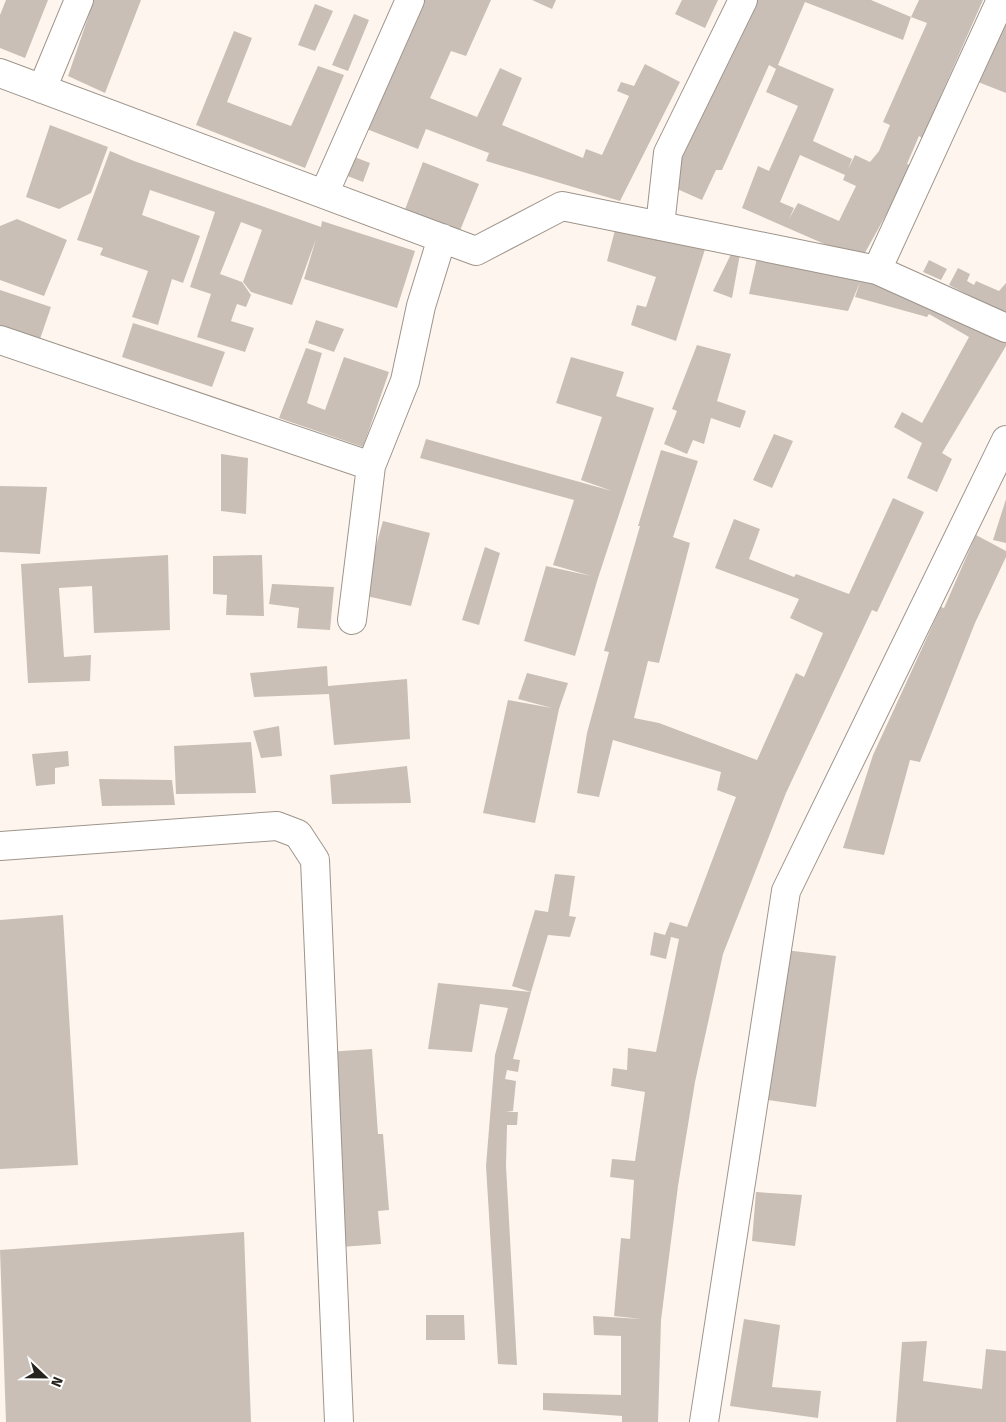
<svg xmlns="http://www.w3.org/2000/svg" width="1006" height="1422" font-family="'Fira Sans',sans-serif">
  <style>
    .building { fill: #c9bfb6; fill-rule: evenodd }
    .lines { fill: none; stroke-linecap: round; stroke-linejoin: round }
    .minor-casing { stroke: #9e948b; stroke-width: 30 }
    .minor { stroke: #fff; stroke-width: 28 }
  </style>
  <rect width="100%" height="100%" fill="#fef6ee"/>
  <path class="building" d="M6 0H48L25 58 0 48V15Z
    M94 0H141L105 93 68 76Z
    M415 0H491L466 56 451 51 430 98 477 117 500 68 522 78 502 125 583 158 586 149 602 155 629 96 617 91 621 82 634 86 645 64 680 82 620 201 486 161 489 153 426 129 418 149 364 128Z
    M532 0H556L552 9Z
    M682 0H718L705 28 675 14Z
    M753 0H871L911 17 903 40 805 2 778 65 834 89 813 141 852 159 848 169 855 155 870 162 879 151 890 125 883 122 927 23 911 17 919 0H983L922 138 919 136 907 164 913 166 861 260 742 208 758 166 769 171 798 106 766 92 776 69 769 65 722 170H716L702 200 668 185ZM800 155 845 175 843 180 856 186 839 221 798 203 789 219 794 208 780 202Z
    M315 4 333 11 315 51 298 45Z
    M354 14 369 20 348 71 332 65Z
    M1006 17V93L973 80Z
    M234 31 252 38 227 102 291 126 318 66 344 75 305 168 196 125Z
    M50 125 108 147 91 193 59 209 26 197Z
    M110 151 134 161 321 227 322 221 415 251 397 308 304 279 316 239 292 305 251 292 243 282 262 230 241 222 220 274 242 282 251 295 246 307 237 304 231 321 254 328 245 352 197 337 211 294 190 287 215 212 150 190 142 215 200 236 183 283 172 279 158 325 132 317 148 271 100 255 103 248 77 240Z
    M352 156 370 163 363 182 345 175Z
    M423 162 479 184 459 233 404 212Z
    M17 219 67 240 44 296 0 280V226Z
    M616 226 707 243 676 341 631 325 637 305 646 307 656 277 607 261Z
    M732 252 740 254 732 298 713 291Z
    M757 258 861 279 935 300 1006 342V346L942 453 952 459 937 492 907 478 922 443 894 427 902 412 922 423 969 337 929 314 927 317 855 297 860 282 848 311 749 294Z
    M929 260 947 269 941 280 923 272Z
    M958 268 970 274 967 281 974 285 976 281 999 291 1006 283V314L949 285Z
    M0 290 51 307 39 342 0 329Z
    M316 320 344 329 334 352 308 343Z
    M133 323 225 352 212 387 122 357Z
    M697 345 731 354 717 401 746 411 740 428 711 418 704 444 693 440 687 454 664 444 677 411 672 409Z
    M306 348 322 353 307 403 325 410 344 357 389 372 363 447 279 418Z
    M571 357 624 372 616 396 654 408 598 578 575 656 524 641 546 566 591 576 553 565 574 500 420 458 426 439 612 491 581 480 602 417 556 403Z
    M774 434 793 441 772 488 753 480Z
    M661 450 698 461 673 537 667 535 690 543 659 663 648 661 634 718 659 723 757 760 796 673 804 677 823 633 790 618 799 599 715 568 734 519 760 529 749 559 794 577 796 574 849 594 893 498 924 512 877 612 872 610 786 793 723 954 695 1082 678 1186 661 1320 658 1422H622V1416L543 1410V1393L621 1395V1336L594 1335 593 1316 642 1319 614 1316 621 1238 630 1239 634 1180 610 1177 612 1159 635 1161 645 1092 611 1086 613 1068 627 1070 628 1048 656 1052 679 939 671 937 666 959 650 955 654 932 665 935 670 922 687 927 736 797 717 790 721 772 613 740 599 797 577 793 587 733 609 652 604 651 640 526H638Z
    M221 454 248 458 246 514 221 511Z
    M0 486 47 487 40 554 0 552Z
    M1006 499V543L993 540Z
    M383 521 430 533 411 606 362 595Z
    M976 535 1006 551V557L975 623 920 762 910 760 884 855 843 848 873 755 941 607 944 608Z
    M485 547 500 553 479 625 462 620Z
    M168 555 170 630 94 633 92 586 59 588 64 657 91 655 90 681 28 683 21 564Z
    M262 555 264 616 226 615 227 595 213 594V556Z
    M272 584 334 587 330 630 297 628 299 608 269 604Z
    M327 666 328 686 407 679 410 739 334 745 329 694 254 697 250 673Z
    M527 673 568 683 559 709 535 823 483 813 508 700 552 708 518 699Z
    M279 726 282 756 261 758 253 731Z
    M251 742 256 793 176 794 174 746Z
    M68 751 69 766 55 768V784L36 786 32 754Z
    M407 766 411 803 332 804 330 775Z
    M99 779 172 780 175 805 102 806Z
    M555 874 575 876 569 916 576 917 570 937 548 935 531 992 512 986 535 910 548 912Z
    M63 915 78 1165 0 1169V920Z
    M785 950 836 956 816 1107 768 1100Z
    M438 983 531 992 513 1059 520 1060 518 1072 507 1070 505 1079 516 1081 513 1111 505 1112H518L517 1125H507L506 1166 517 1365 498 1364 486 1166 495 1055 508 1008 480 1004 472 1052 428 1049Z
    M372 1049 378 1134H383L389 1210 378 1211 381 1244 341 1247 327 1052Z
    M756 1192 802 1195 795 1246 752 1241Z
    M244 1232 251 1422H6L0 1250Z
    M426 1315H464L465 1340H426Z
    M744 1319 780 1325 772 1387 821 1391 818 1418 730 1406Z
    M927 1341 923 1381 982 1389 986 1349 1006 1351V1422H896L902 1342Z"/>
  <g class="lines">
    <g class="minor-casing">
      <path id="minor" d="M0 73 476 251 562 206 877 270 1006 328
        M42 89 79 0
        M324 194 410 0
        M660 226 668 153 743 0
        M877 270 1001 0
        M0 340 371 466
        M352 620 371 466 405 381 421 306 442 238
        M0 846 277 826 298 834 315 860 339 1422
        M704 1422 786 891 1006 440"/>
    </g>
    <use href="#minor" class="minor"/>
  </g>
  <g transform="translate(45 1377) rotate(112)" stroke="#ffffff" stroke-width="4" paint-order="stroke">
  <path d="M0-4L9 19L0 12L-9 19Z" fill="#26221e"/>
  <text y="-8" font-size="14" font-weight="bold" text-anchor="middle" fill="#26221e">N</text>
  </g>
</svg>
